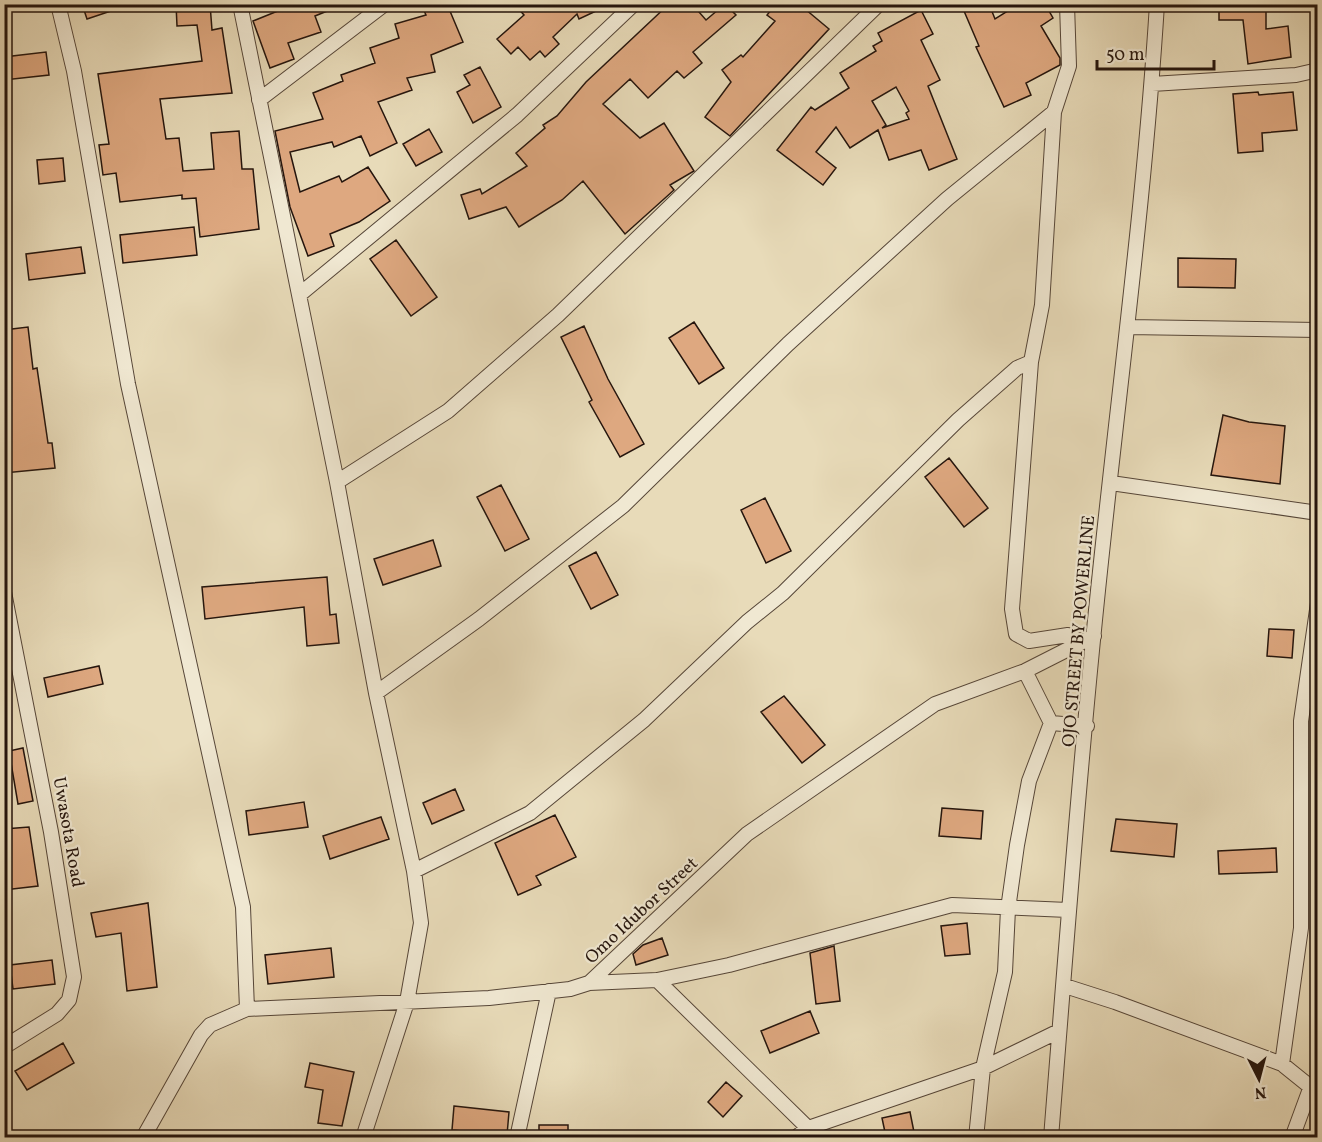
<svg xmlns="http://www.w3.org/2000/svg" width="1322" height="1142" font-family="Vollkorn,serif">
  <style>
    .building { fill: #dea880; stroke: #25150d; stroke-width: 1.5; fill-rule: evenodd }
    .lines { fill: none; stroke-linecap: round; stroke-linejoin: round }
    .minor-casing { stroke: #564638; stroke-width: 16 }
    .minor { stroke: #f0e8d2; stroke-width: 14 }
    .labels { text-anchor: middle; stroke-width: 4.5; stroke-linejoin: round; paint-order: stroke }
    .street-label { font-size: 18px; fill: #25150d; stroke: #f0e8d2 }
  </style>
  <rect width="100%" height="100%" fill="#e8dbb9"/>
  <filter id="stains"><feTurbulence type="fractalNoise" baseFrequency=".00333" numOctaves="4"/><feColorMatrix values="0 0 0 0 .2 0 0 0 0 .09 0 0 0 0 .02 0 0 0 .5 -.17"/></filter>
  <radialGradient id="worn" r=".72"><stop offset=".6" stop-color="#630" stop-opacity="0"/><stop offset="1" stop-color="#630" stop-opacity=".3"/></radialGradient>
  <path class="building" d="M82 4H123V7L87 19Z
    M176 4H210L212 30 222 28 232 93 160 99 166 139 179 138 183 171 214 169 211 133 239 131 242 169H253L259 229 200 237 196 198 182 199V195L120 202 116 173 103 175 99 145 109 144 98 74 202 61 197 25 177 26Z
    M295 4 342 5 315 16 321 32 288 43 294 59 270 68 253 21Z
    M421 4H447L463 42 431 55 435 72 407 78 412 90 378 102 397 143 370 156 361 136 334 147 332 142 290 152 300 192 339 176 342 182 368 167 390 201 359 222 330 234 334 246 308 256 290 207 275 131 323 119 313 93 343 81 341 75 375 63 370 48 399 38 395 24 426 15Z
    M514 4H611L579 19 577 14 553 37 559 44 545 57 540 51 530 60 518 47 511 54 497 39 524 15Z
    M669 4H692L706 20 725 4 736 15 693 52 702 63 684 78 677 71 648 98 630 79 603 104 640 138 664 123 694 171 670 185 674 190 625 234 583 181 562 200 519 227 506 207 469 219 461 195 480 189 482 194 527 166 516 153 545 128 543 125 557 116 586 82Z
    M776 4H799L829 29 730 136 705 117 731 82 722 70 741 55 743 57 775 21 767 15Z
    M961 4H989L995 19 1019 4H1045L1053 18 1041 26 1060 58V65L1026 83 1031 95 1004 107 976 47 979 46Z
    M1219 4H1266V29L1288 26 1291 57 1248 64 1243 20H1219Z
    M921 10 933 34 921 40 940 80 928 86 957 159 929 170 921 150 889 160 878 130 850 148 836 127 816 152 836 168 823 185 777 150 811 107 815 110 849 88 840 73 876 51 873 46 882 41 878 33ZM896 87 909 111 906 113 909 119 882 128 886 125 872 101Z
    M46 52 49 75 4 80V57Z
    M480 67 501 107 473 123 457 92 470 85 464 75Z
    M1258 92 1259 95 1293 92 1297 130 1262 133 1263 151 1238 153 1233 94Z
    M429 129 442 152 416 166 403 144Z
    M63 158 65 181 39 184 37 160Z
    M194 227 197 255 123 263 120 235Z
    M396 240 437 297 411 316 370 259Z
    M81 247 85 273 29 280 26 254Z
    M1178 258 1236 259 1235 288 1178 287Z
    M694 322 724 368 699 384 669 338Z
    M584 326 608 379 644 444 620 457 589 402 592 400 561 337Z
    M28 327 33 369 37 368 48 443H52L55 468 4 473V330Z
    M1223 415 1249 422 1285 426 1280 484 1211 475Z
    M949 458 988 508 964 527 925 477Z
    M501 485 529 539 505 551 477 497Z
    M765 498 791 551 766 563 741 510Z
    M433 540 441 566 383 585 374 559Z
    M596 552 618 595 591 609 569 566Z
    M327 577 330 615 336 614 339 643 307 646 304 607 205 619 202 587Z
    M1269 629 1294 630 1292 658 1267 656Z
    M99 666 103 684 48 697 44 678Z
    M784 696 825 745 802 763 761 712Z
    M23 748 33 801 18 804 9 751Z
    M455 789 464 810 432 824 423 803Z
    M304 802 308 827 249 835 246 811Z
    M942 808 983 811 981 839 939 836Z
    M555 815 576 857 536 876 541 885 518 895 495 843Z
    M381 817 389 839 330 859 323 836Z
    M1116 819 1177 824 1174 857 1111 851Z
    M29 827 38 886 4 890V829Z
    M1276 848 1277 872 1219 874 1218 851Z
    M148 903 157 987 127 991 121 933 96 937 91 913Z
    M967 923 970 954 945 956 941 926Z
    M662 938 668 955 636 965 633 954 643 945Z
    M834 946 840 1001 816 1004 810 953Z
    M331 948 334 977 268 984 265 955Z
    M52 960 55 984 13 989 10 965Z
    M810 1011 819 1033 770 1053 761 1031Z
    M63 1043 74 1063 27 1090 15 1071Z
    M310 1063 354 1072 342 1126 318 1123 323 1090 305 1087Z
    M726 1082 742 1096 723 1117 708 1102Z
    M454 1106 509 1112 507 1135 452 1130Z
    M910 1112 915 1137H886L882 1118Z
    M539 1125H568V1137H539Z"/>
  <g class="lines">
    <g class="minor-casing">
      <path id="minor" d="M58 4 74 71 128 384 243 907 247 1009
        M240 4 337 482 376 693 414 871 421 923 407 1002 363 1138
        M1067 4 1069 66 1054 112 1042 305 1031 362 1012 609 1016 634 1029 641 1068 635 1082 642
        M1152 84 1296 75 1318 70
        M259 100 385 4
        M299 295 517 115 634 4
        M1128 327 1318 330
        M337 482 448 411 558 315 879 4
        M1111 483 1318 513
        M4 592 51 832 74 977 69 1000 57 1014 4 1047
        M376 693 479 619 623 506 788 344 947 199 1054 112
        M1051 723 1087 726
        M414 871 530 813 644 720 747 622 783 593 958 420 1017 368 1031 362
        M657 980 808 1128
        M589 983 657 980 729 965 952 905 1068 910
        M1065 986 1115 1002 1282 1064 1318 1093
        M1282 1064 1301 928V721L1318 603
        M143 1138 201 1035 210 1025 247 1009 489 998 570 989 589 983 747 834 935 704 1025 671 1094 636
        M517 1138 549 991
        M795 1138 808 1128 983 1068 1059 1031
        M976 1138 983 1068 1005 972 1008 909 1017 845 1029 781 1051 723 1025 671
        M1051 1138C1067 936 1082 735 1104 534 1123 357 1146 181 1157 4
        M1292 1138 1310 1089"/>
    </g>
    <use href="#minor" class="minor"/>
  </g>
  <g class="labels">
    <g class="street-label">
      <text transform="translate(1078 631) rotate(-85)" y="6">OJO STREET BY POWERLINE</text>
      <text transform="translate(69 832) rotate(80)" y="6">Uwasota Road</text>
      <text transform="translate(641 910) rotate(-43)" y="6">Omo Idubor Street</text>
    </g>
  </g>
  <rect width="1322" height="1142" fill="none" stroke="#e8dbb9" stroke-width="24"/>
  <rect x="6" y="6" width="1310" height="1130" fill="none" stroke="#25150d" stroke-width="3"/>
  <rect x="12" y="12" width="1298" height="1118" fill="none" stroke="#25150d" stroke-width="1.5"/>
  <g transform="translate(1259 1079) rotate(174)" stroke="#f0e8d2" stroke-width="4.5" paint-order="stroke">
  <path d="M0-4.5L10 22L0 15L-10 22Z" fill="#25150d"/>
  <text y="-9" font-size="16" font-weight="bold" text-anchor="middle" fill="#25150d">N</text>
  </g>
  <path d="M1097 60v9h117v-9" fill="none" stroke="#25150d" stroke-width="3"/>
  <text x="1106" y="60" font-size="18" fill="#25150d" stroke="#f0e8d2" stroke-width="4.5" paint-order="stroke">50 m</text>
  <rect width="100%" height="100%" filter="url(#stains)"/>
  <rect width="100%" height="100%" fill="url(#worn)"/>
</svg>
